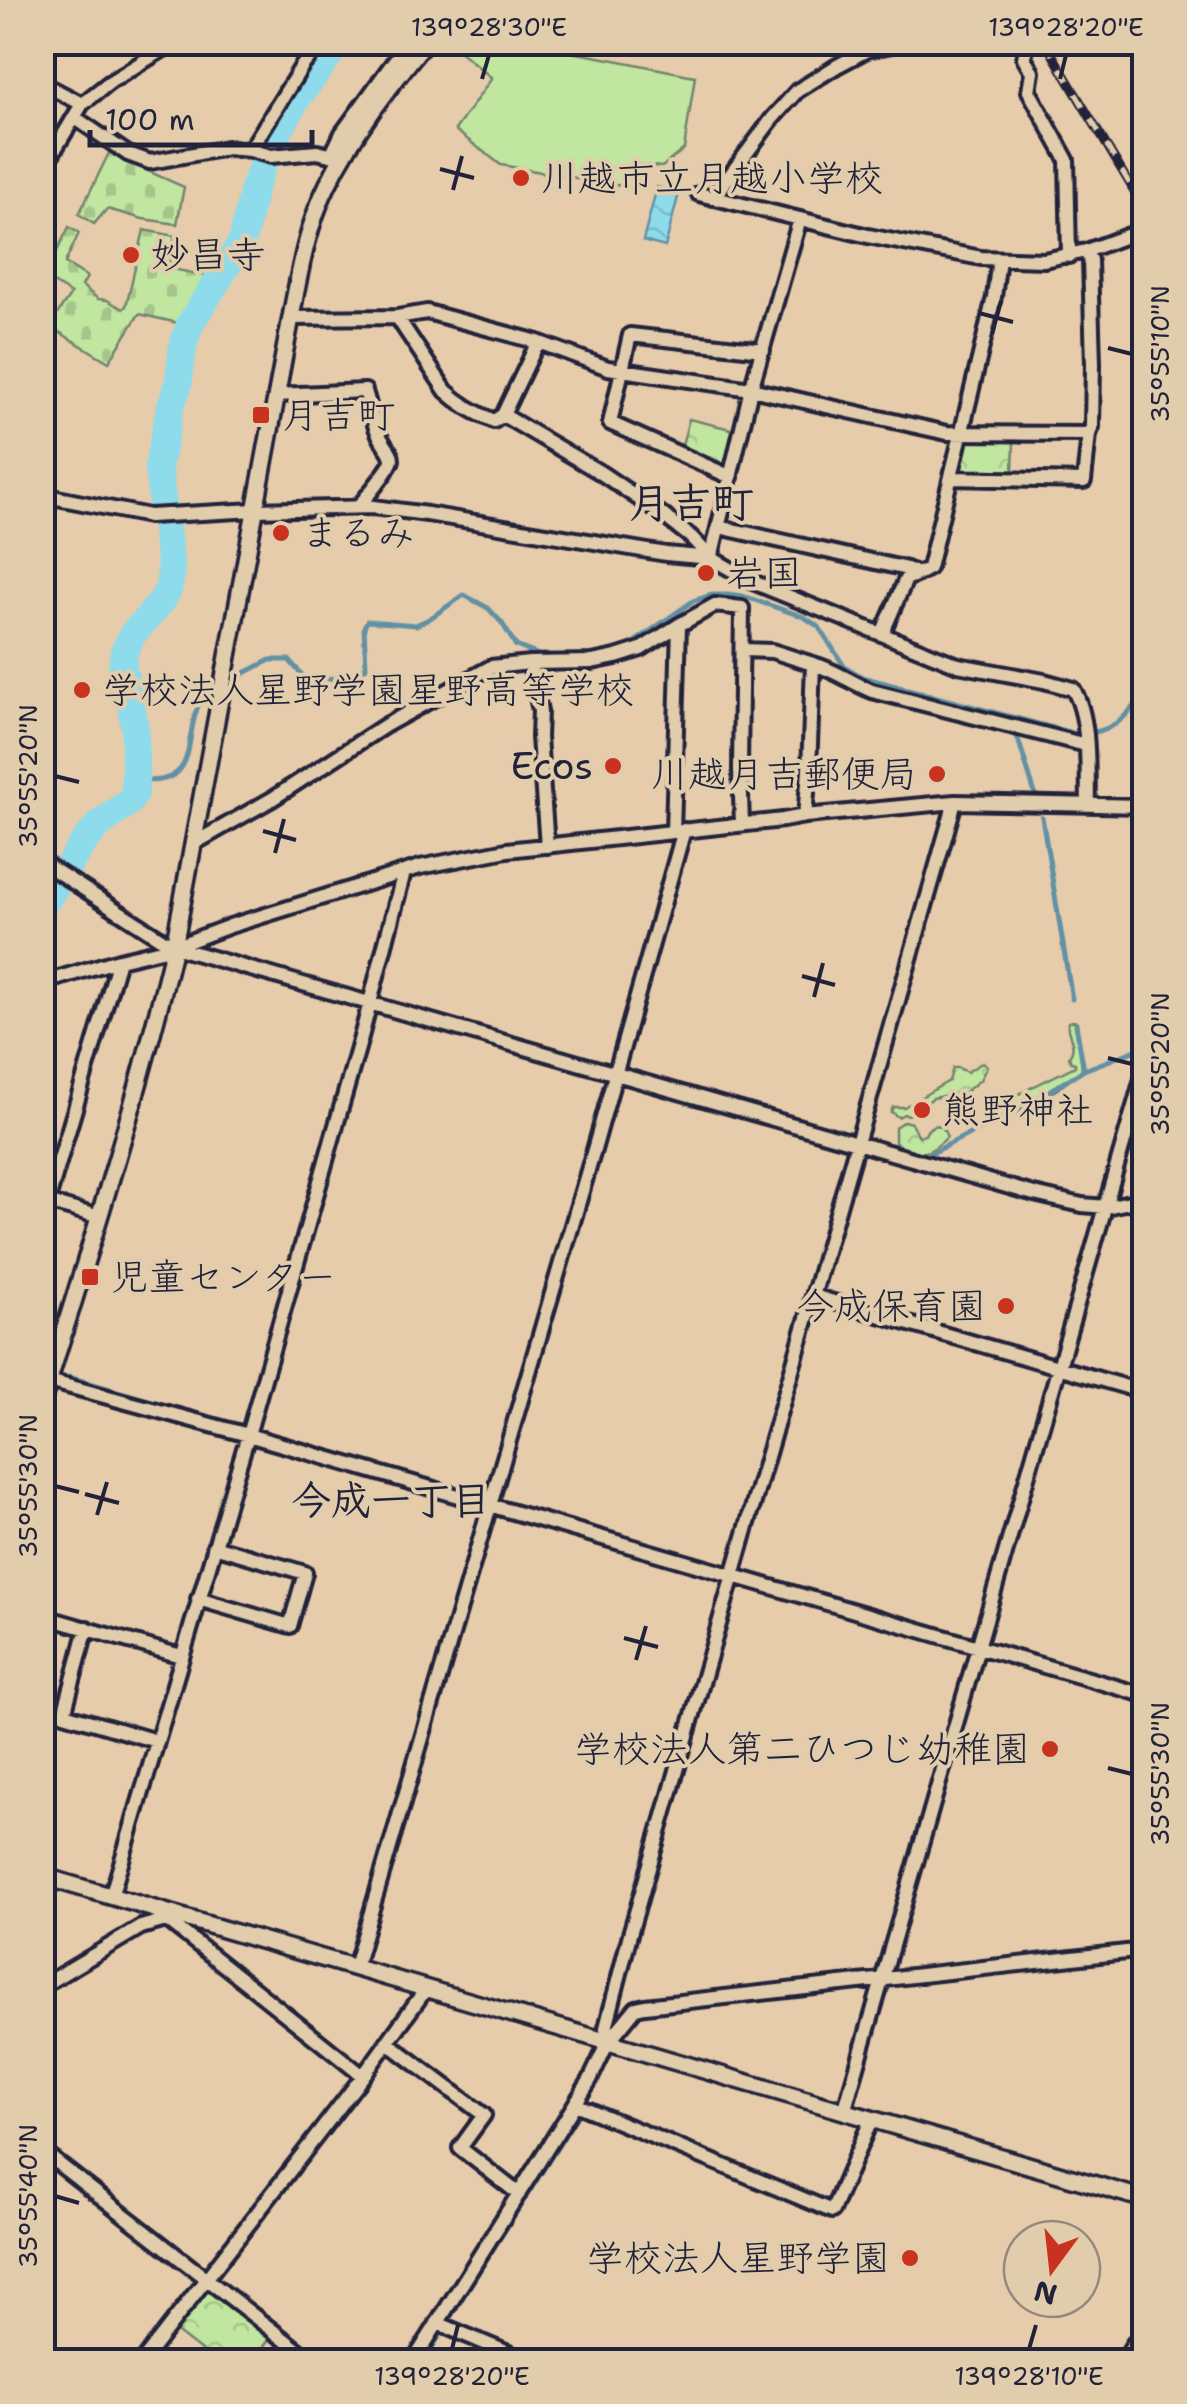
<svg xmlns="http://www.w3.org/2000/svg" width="1187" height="2404" font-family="'Shantell Sans','Klee One',sans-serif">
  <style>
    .green { fill: #c1e6a0; stroke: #72846e; stroke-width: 2.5 }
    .forest { fill: url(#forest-crowns); stroke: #72846e; stroke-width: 2.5 }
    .cemetery { fill: url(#cemetery-stones); stroke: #72846e; stroke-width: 2.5 }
    .water { fill: url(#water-waves); stroke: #6291a5; stroke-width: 2.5 }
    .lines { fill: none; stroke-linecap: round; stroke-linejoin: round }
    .stream { stroke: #6291a5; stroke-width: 5 }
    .river { stroke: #8ddbeb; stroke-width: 28 }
    .minor-casing { stroke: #22223b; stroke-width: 20 }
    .tertiary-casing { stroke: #22223b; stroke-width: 22 }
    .minor { stroke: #e1cdab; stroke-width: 12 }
    .tertiary { stroke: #e1cdab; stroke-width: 15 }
    .rail-casing { stroke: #22223b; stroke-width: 9 }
    .rail { stroke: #e1cdab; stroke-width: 5; stroke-dasharray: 15; stroke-linecap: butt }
    .ticks { fill: none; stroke: #22223b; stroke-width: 4 }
    .poi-dot { fill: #c8321e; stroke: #e1cdab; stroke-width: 4 }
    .labels { text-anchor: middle; stroke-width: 8; stroke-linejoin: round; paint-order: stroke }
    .poi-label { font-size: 38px; fill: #22223b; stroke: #e1cdab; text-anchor: start }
    .neighbourhood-label { font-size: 40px; font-weight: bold; fill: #22223b; stroke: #e1cdab }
    .quarter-label { font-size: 42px; font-weight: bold; fill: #22223b; stroke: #e1cdab }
    .neatline { fill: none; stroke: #22223b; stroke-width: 4 }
    .ticks-label { font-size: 25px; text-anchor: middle; fill: #22223b }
  </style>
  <defs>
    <pattern id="forest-crowns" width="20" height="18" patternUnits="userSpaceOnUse" patternTransform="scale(2.5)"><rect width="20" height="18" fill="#c1e6a0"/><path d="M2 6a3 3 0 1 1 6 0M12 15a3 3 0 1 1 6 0" fill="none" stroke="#a6c58b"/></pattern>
    <pattern id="cemetery-stones" width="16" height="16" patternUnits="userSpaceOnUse" patternTransform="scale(2.5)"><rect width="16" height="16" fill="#c1e6a0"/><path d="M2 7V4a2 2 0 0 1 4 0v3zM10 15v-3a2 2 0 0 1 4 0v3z" fill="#a6c58b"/></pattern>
    <pattern id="water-waves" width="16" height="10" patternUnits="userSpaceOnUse" patternTransform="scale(2.5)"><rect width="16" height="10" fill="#8ddbeb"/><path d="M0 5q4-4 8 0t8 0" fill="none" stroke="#79bcca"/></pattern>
  </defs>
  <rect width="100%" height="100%" fill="#e6ccab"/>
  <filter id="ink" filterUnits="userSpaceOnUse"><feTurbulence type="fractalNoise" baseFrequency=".01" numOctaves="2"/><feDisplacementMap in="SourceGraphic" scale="20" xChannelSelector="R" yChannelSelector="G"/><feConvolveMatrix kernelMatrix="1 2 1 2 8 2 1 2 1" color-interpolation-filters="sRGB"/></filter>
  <g filter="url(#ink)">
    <path class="green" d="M462 43C541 42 618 61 695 76L684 149 662 167 630 164 622 186 501 165 455 130 492 78 457 49Z"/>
    <path class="forest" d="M689 419 735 430 726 464 721 467 681 449Z
      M1014 439 1013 474H964L960 470 968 440Z
      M1073 1021 1077 1022 1082 1069C1059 1091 1024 1112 994 1121L988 1111 990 1108 1075 1066V1063L1071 1062 1069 1057C1079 1044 1065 1035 1068 1022Z
      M983 1062 987 1066 980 1080 965 1092 933 1098 909 1115 904 1114 898 1117 891 1112 893 1107H904L949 1081 953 1068H958L967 1072Z
      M904 1121 911 1123 919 1136 925 1135C928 1127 934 1124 942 1126L947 1137C931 1154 915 1160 895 1142V1127Z
      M207 2287 271 2337 253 2361H214L174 2330Z"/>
    <path class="cemetery" d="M111 149 143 169 184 187 177 224 143 219 107 209 94 224 79 214Z
      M69 227 79 233 65 263 87 277 82 286 98 299 107 300 123 309 126 306 144 230 175 236 168 268 207 276 178 323 139 314 109 362 49 326 71 294 44 277Z"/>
    <path class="water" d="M657 187 679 193 665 247 643 241Z"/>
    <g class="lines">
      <path class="stream" d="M626 648 693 601 712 595H740L804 617 819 627 844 666 862 677 1076 734C1110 734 1125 720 1144 693
        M241 675 270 660H289L307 681 357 676 366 667 364 627 367 621 416 625 429 619 464 595 488 608 502 623 516 646 539 655 591 656
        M1015 729 1036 797
        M136 780C209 789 177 728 206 693
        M1042 817 1072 999
        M1076 1025 1084 1070
        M930 1154 1028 1104 1084 1070 1144 1047
        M69 1377 206 1417
        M922 1624 972 1638
        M1008 1649 1144 1688
        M646 2013 789 1996
        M449 2319 579 2113
        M423 2362 441 2334"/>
      <path class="river" d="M42 907 83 843 100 824 129 802 135 793V728L128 688 122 668 124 652 132 635 161 602 169 588 171 569 158 468 170 408 178 386 183 346 190 324 242 242 254 188 268 151 296 100 339 42"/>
      <g class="minor-casing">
        <path id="minor" d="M1023 42 1026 48 1024 58 1032 72 1029 91 1067 160 1069 256
          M42 83 82 104
          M74 117 128 154 150 162 227 148 250 150 271 156 317 152 343 158
          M250 150 302 66 322 42
          M332 154 342 133 408 42
          M42 171 82 104 110 82 175 42
          M699 194 868 236 981 258 1044 260 1086 251 1137 232
          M713 198 772 119 797 91 837 66 867 50 906 42
          M397 317 446 391C461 405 475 413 494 421L503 415
          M291 318 397 317 427 312 538 342 608 368 751 389 947 433 1089 434 1092 427 1093 364 1090 260 1086 251
          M538 342 503 415 601 473 660 513 691 537 711 558 753 582 958 665 1044 681 1073 689C1091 718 1087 772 1088 805
          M277 395 365 391C371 410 374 429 385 445 389 451 392 453 392 460 392 466 365 499 359 506
          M731 477 610 423 630 335 763 350
          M952 478 1084 481 1089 434
          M42 495 149 516 255 510 373 507 427 514 666 554 711 558
          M719 527 907 569 918 574 929 568 994 297 999 259
          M711 558 751 389 800 219
          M882 634 906 579 918 574
          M743 650 772 651 813 664 809 771 805 816
          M530 663 540 711 539 737 547 846
          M813 664C835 670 850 682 872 691L1086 745
          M1139 806 1144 906
          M673 832 679 625
          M193 844 272 799 386 725 491 667 530 663 592 662 616 657 641 649 679 625 715 605 742 608 740 769 742 823
          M42 862 174 947 1034 1194 1082 1205 1106 1207 1144 1199
          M42 983 119 960 174 947 230 926 420 867 507 850 783 820 805 816 955 802 1144 806
          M47 1202 100 1217
          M42 1220 119 960
          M813 1296 1144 1392
          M49 1381 248 1435 1144 1695
          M198 1599 290 1626 305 1573 214 1546
          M42 1616 181 1656
          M87 1628 64 1714 156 1741
          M111 1897 248 1435 360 1041 404 872
          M167 1920 363 2076
          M355 1967 594 1150 684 830
          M42 1986 141 1927 166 1920 170 1916
          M387 2042 484 2115 460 2148 519 2194
          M608 2042 636 2008 645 2006 1144 1950
          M575 2104 832 2211 871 2120
          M844 2112 1144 1072
          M42 2151 313 2362
          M437 2323 530 2362
          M142 2362 363 2076 426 1989
          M413 2362 590 2080 608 2042 606 2028 630 1934 955 802
          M1122 2362 1136 2340 1144 2343"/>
      </g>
      <g class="tertiary-casing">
        <path id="tertiary" d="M42 1402C89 1251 137 1101 174 947L292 312C300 269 308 224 328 184 353 133 389 87 425 42
          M42 1876 1144 2199"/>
      </g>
      <use href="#minor" class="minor"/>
      <use href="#tertiary" class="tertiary"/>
      <g class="rail-casing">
        <path id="rail" d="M1045 42 1144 208"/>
      </g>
      <use href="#rail" class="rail"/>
    </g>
  </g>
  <path class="ticks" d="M482 79 489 55M1060 79 1066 55M440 169 474 178M453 190 462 156M979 313 1013 322M992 334 1001 301M1108 348 1132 354M55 776 79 782M263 831 296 840M275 853 284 819M802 976 835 985M814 997 823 963M1108 1058 1132 1064M55 1486 79 1492M85 1494 119 1503M97 1515 107 1482M624 1638 658 1647M636 1660 646 1626M1108 1768 1132 1774M55 2196 79 2203M452 2349 458 2325M1029 2349 1036 2325"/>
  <g class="poi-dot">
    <circle cx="521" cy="178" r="10"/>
    <circle cx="131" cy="255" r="10"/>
    <rect x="251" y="405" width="20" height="20" rx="5"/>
    <circle cx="281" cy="533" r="10"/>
    <circle cx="706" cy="573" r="10"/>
    <circle cx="82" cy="690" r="10"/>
    <circle cx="613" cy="766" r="10"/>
    <circle cx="937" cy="774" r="10"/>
    <circle cx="922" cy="1110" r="10"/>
    <rect x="80" y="1267" width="20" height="20" rx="5"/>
    <circle cx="1006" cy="1306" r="10"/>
    <circle cx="1050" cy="1749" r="10"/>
    <circle cx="910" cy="2258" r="10"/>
  </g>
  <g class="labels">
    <g class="poi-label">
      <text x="541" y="191">川越市立月越小学校</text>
      <text x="151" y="268">妙昌寺</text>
      <text x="281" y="428">月吉町</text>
      <text x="301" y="546">まるみ</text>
      <text x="726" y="586">岩国</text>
      <text x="102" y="703">学校法人星野学園星野高等学校</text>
      <text x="593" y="779" text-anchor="end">Ecos</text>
      <text x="917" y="787" text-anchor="end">川越月吉郵便局</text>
      <text x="942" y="1123">熊野神社</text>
      <text x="110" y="1290">児童センター</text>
      <text x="986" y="1319" text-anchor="end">今成保育園</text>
      <text x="1030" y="1762" text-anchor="end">学校法人第二ひつじ幼稚園</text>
      <text x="890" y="2271" text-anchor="end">学校法人星野学園</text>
    </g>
    <g class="neighbourhood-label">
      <text x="391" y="1514">今成一丁目</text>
    </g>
    <g class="quarter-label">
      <text x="691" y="517">月吉町</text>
    </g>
  </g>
  <rect width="1187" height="2404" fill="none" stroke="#e1cdab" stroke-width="110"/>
  <g transform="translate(1052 2269) rotate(195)"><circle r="48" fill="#e1cdab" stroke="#95897e" stroke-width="2.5"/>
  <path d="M0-8L18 38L0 25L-18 38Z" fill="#c8321e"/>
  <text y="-15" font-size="28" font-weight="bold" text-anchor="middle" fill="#22223b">N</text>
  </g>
  <path d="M90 130v15h222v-15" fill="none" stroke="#22223b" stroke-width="5"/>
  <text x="105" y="130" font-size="30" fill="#22223b" stroke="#e1cdab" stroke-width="8" paint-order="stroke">100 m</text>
  <rect x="55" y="55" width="1077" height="2294" class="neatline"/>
  <g class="ticks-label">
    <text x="489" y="36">139°28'30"E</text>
    <text x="1066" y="36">139°28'20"E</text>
    <text transform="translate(1160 354) rotate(-90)" y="9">35°55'10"N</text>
    <text transform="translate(28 776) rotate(-90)" y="9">35°55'20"N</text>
    <text transform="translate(1160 1064) rotate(-90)" y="9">35°55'20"N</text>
    <text transform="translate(28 1486) rotate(-90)" y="9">35°55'30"N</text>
    <text transform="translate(1160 1774) rotate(-90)" y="9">35°55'30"N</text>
    <text transform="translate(28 2196) rotate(-90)" y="9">35°55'40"N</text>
    <text x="452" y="2385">139°28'20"E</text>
    <text x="1029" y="2385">139°28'10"E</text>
  </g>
</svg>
